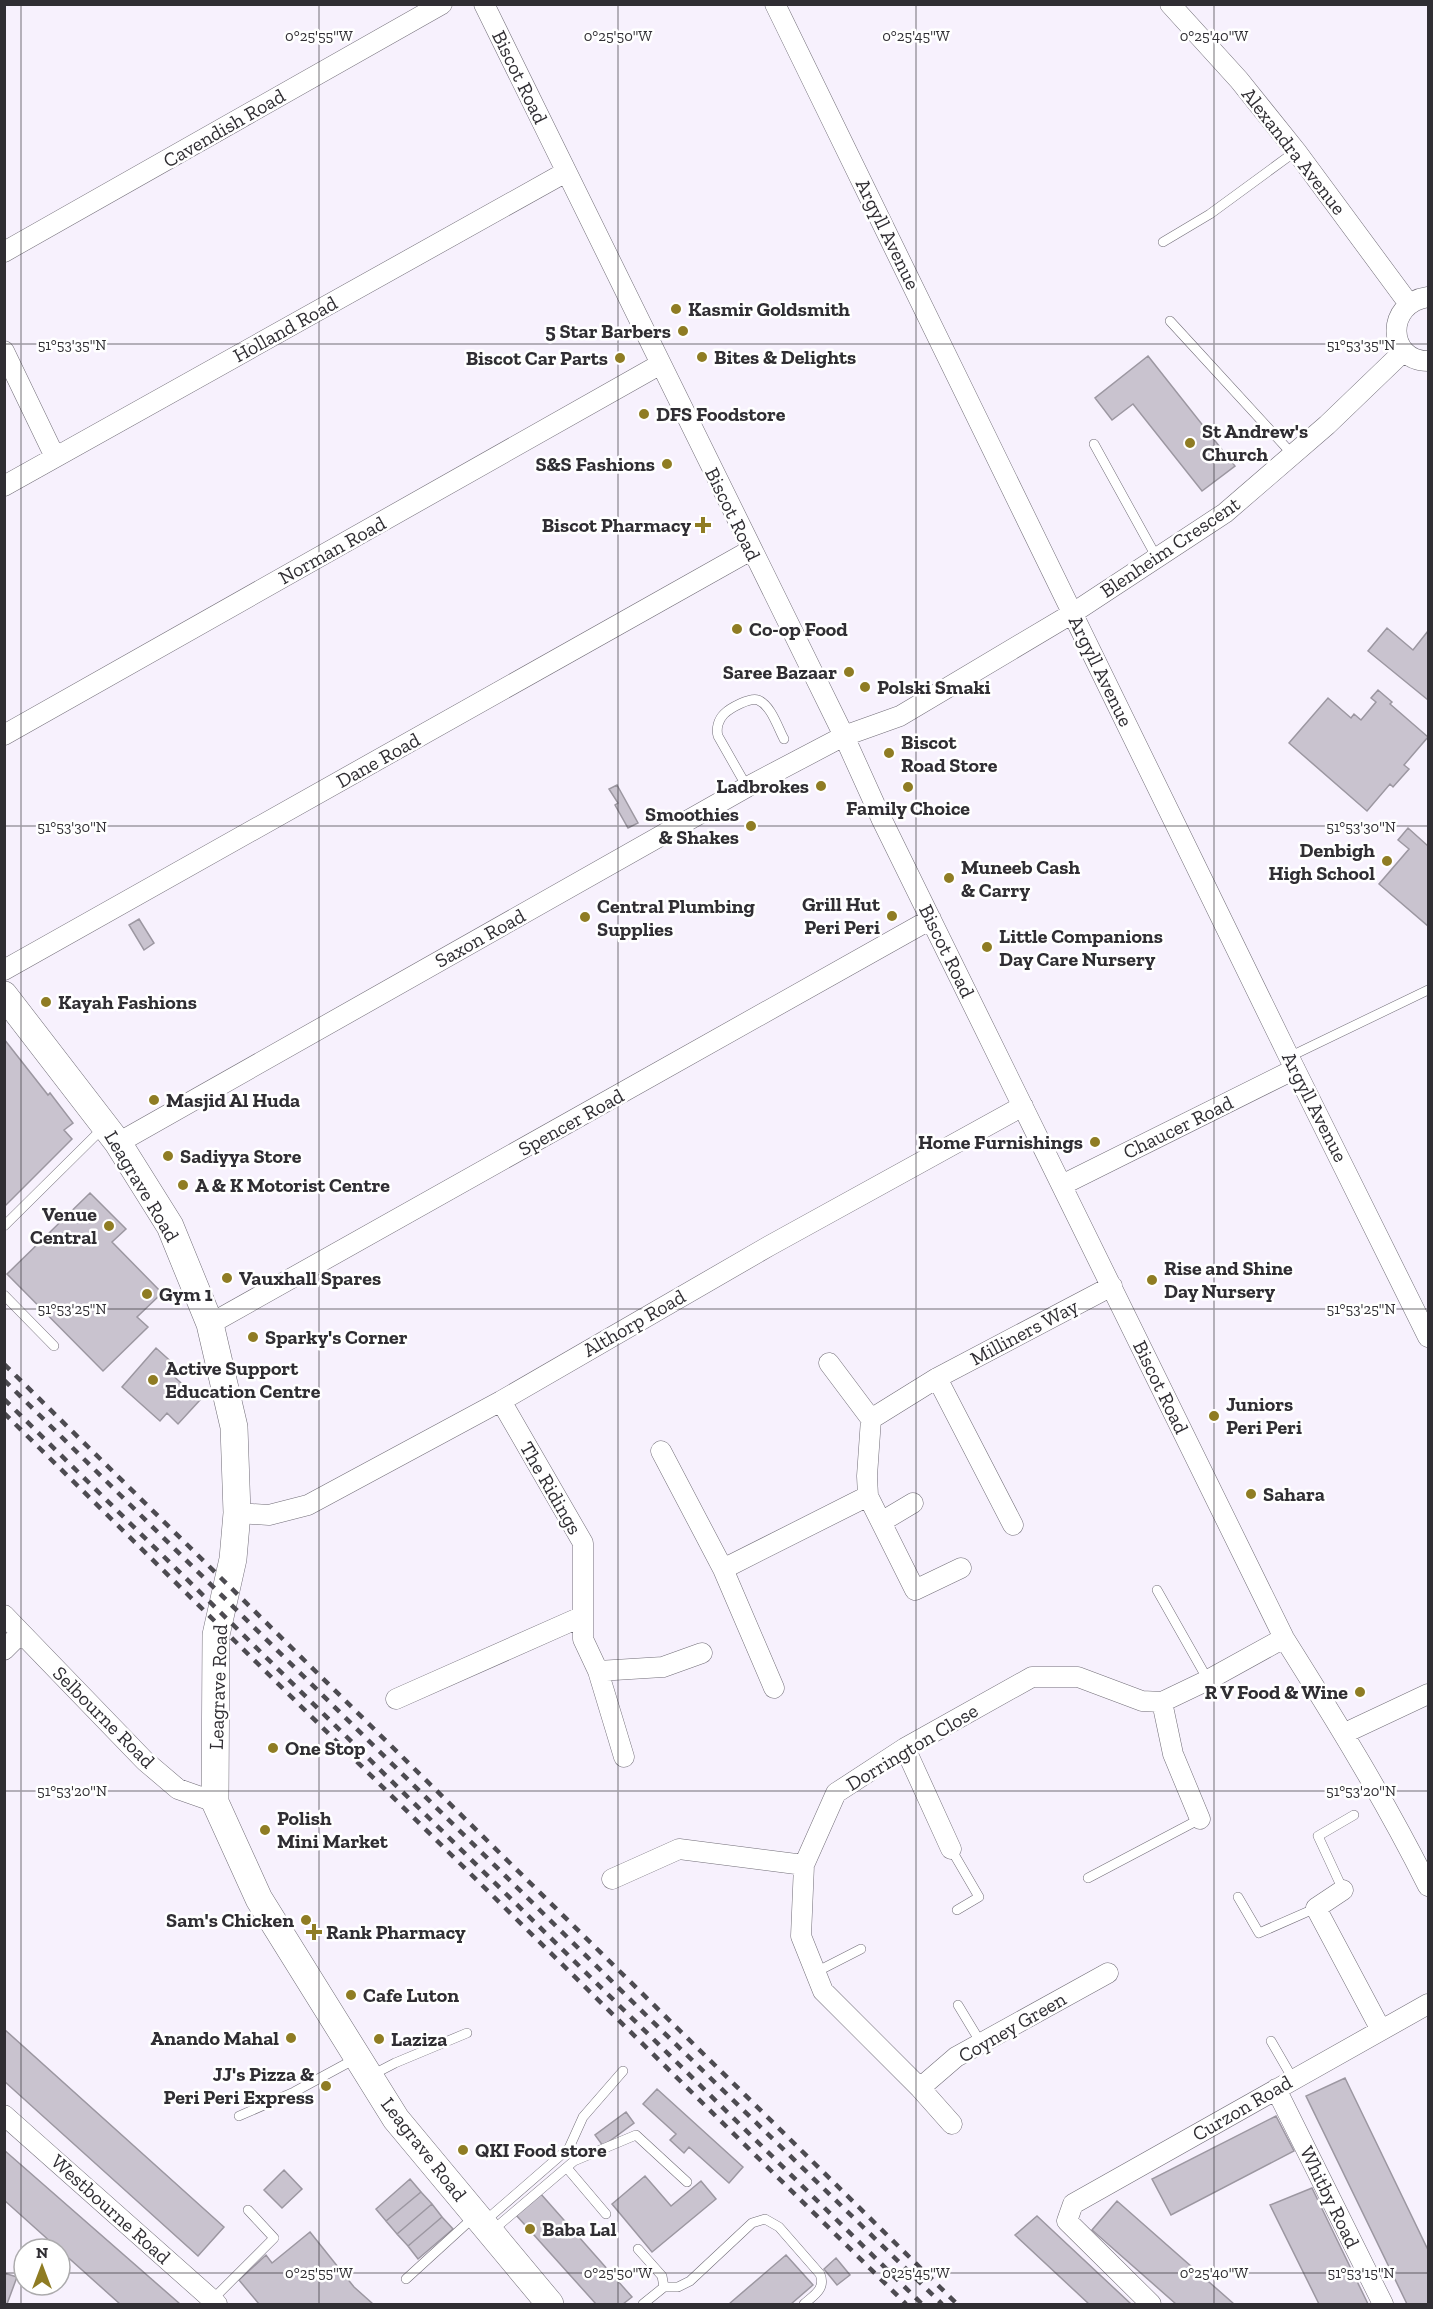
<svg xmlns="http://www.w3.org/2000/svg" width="1433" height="2309" font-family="'Zilla Slab',serif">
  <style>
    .building { fill: #c9c3cf; stroke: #9c97a1; stroke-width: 1.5 }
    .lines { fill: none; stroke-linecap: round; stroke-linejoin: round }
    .lane-casing { stroke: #716d77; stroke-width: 10 }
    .street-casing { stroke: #716d77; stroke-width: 21 }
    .secondary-casing { stroke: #716d77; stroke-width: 28 }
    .lane { stroke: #fff; stroke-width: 9 }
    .street { stroke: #fff; stroke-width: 20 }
    .secondary { stroke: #fff; stroke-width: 27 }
    .rail { stroke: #4d4b51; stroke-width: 4.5; stroke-dasharray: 8 8; stroke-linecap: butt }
    .ticks { fill: none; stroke: #302e33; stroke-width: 1.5; stroke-opacity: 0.45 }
    .poi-dot { fill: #8f7c23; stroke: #fff; stroke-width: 2 }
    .labels { text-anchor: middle; stroke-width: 5; stroke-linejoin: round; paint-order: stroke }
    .street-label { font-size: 20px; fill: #302e33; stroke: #fff }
    .poi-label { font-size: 20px; font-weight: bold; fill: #302e33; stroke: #fff; text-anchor: start }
    .ticks-label { font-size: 15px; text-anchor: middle; fill: #302e33; stroke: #fff; stroke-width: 5; stroke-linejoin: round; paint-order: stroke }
  </style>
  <rect width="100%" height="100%" fill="#f7f1fd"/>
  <path class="building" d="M1148 356 1235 466 1202 491 1133 404 1112 420 1095 398Z
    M1387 628 1413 650 1428 631V700L1368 651Z
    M1378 690 1392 702 1390 704 1428 737 1404 765 1409 769 1393 787 1390 784 1367 811 1289 743 1328 698 1351 718 1354 714 1361 720 1376 702 1371 698Z
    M617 785 638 823 628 828 615 805 618 803 609 789Z
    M1408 828 1428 846V926L1379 884 1409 849 1398 840Z
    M139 919 154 943 144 950 129 925Z
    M4 1039 48 1095 50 1093 73 1123 64 1130 72 1139 4 1207Z
    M90 1193 126 1229 112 1242 162 1293 137 1317 148 1327 103 1371 7 1274Z
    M156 1348 176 1366 170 1373 200 1400 178 1424 167 1413 160 1421 122 1387Z
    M4 2029 224 2227 198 2256 4 2081Z
    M1345 2078 1428 2250V2304H1407L1306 2096Z
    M657 2089 743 2167 729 2183 689 2147 684 2153 670 2140 676 2134 643 2104Z
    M626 2112 634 2123 603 2146 595 2135Z
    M1276 2116 1294 2151 1171 2215 1152 2179Z
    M4 2150 180 2304H120L4 2200Z
    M284 2170 302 2189 282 2208 264 2190Z
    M645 2176 671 2206 701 2181 716 2199 652 2252 612 2204Z
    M410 2179 421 2192 386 2221 376 2209Z
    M1312 2188 1368 2304H1319L1270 2205Z
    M421 2192 432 2204 397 2234 386 2221Z
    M540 2193 632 2297 623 2304H596L516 2215Z
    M1117 2201 1234 2304H1176L1092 2230Z
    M432 2204 442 2217 408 2246 397 2234Z
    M1037 2216 1131 2304H1089L1015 2235Z
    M442 2217 453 2229 418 2259 408 2246Z
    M310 2232 354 2287 373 2304H259L239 2280 266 2255 272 2263Z
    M786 2255 813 2285 791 2304H729Z
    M836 2258 850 2275 837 2285 824 2269Z
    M4 2273 17 2277 7 2304H4Z"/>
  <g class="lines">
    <g class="lane-casing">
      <path id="lane" d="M1163 242 1210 214 1296 151
        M1170 321 1293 455
        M1094 444 1157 558
        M747 787 718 736C716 729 718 720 724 714 730 708 750 697 758 700 771 705 778 728 784 739
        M1289 1057 1428 990
        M4 1226 104 1127
        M4 1295 54 1346
        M1157 1590 1208 1680
        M951 1849 979 1897 957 1910
        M1088 1878 1200 1819
        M1343 1890 1318 1836 1354 1815
        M1238 1897 1259 1933 1316 1908
        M816 1972 861 1949
        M958 2005 981 2043
        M1271 2041 1293 2079
        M370 2076 395 2063 467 2033
        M239 2116 294 2092 355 2059
        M567 2168 606 2214
        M485 2221 569 2148 583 2117 623 2071
        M493 2230 574 2161 636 2135 687 2182
        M638 2249 662 2276 664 2287
        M406 2279 475 2216
        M212 2300 274 2238 248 2210
        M643 2304 664 2287H678L690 2281 752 2223 765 2219 779 2227 820 2274C826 2289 814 2295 804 2304"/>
    </g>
    <g class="street-casing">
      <path id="street" d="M484 4 844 736 881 818 1284 1638C1335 1719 1385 1800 1428 1886
        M775 4 1289 1057 1428 1337
        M1170 4 1239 80 1296 151 1409 304
        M4 252 442 4
        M1428 297C1385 303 1387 361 1428 361
        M4 351 55 457
        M4 486 566 172
        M4 735 659 365
        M4 970 751 550
        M118 1143 747 787 844 736 900 716 1073 613 1225 513 1327 425 1404 351
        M1062 1185 1295 1069
        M210 1324 931 919
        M829 1363 871 1419
        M937 1378 1013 1525
        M501 1401 583 1543V1639L598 1671 624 1757
        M661 1451 723 1569 774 1688
        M237 1513 269 1515 308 1505 501 1401 769 1246 1023 1106
        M881 1522 913 1503
        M961 1568 915 1590 868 1496 867 1476 871 1419 937 1378 1112 1286
        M723 1569 868 1496
        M4 1615 145 1761 178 1789 215 1802
        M4 1650 21 1633
        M598 1671 663 1667 702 1653
        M396 1699 583 1616
        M1162 1702 1173 1754 1200 1819
        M1345 1733 1428 1694
        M905 1748 951 1849
        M612 1879 679 1849 804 1865
        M1343 1890 1316 1908 1381 2030
        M920 2088 956 2057 1108 1973
        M1276 2089 1383 2304
        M4 2115 217 2304
        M952 2124 920 2088 823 1991 801 1936 804 1865 836 1793 905 1748 1032 1677H1078L1142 1701 1162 1702 1208 1680 1284 1638
        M1151 2304 1067 2221 1073 2204 1428 2004"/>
    </g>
    <g class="secondary-casing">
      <path id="secondary" d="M4 995 118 1143 170 1226 210 1324 234 1427 237 1513 233 1559 216 1635 215 1802 259 1899 396 2119 550 2304"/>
    </g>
    <use href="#lane" class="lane"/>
    <use href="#street" class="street"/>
    <use href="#secondary" class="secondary"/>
    <path class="rail" d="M4 1364 957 2304
      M4 1380 652 2021 942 2304
      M4 1399 922 2304
      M4 1413 906 2304"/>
  </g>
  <path class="ticks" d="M21 4V2304M319 4V2304M618 4V2304M916 4V2304M1214 4V2304M4 344H1428M4 826H1428M4 1309H1428M4 1791H1428M4 2273H24M60 2273H1428"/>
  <g class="poi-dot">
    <circle cx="676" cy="309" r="6"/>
    <circle cx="683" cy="331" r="6"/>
    <circle cx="702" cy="357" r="6"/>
    <circle cx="620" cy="358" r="6"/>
    <circle cx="644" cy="414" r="6"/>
    <circle cx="1190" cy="443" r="6"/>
    <circle cx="667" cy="464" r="6"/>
    <path d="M700 516h6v6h6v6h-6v6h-6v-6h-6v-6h6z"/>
    <circle cx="737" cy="629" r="6"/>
    <circle cx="849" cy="672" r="6"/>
    <circle cx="865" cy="687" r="6"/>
    <circle cx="889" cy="753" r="6"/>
    <circle cx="821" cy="786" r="6"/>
    <circle cx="908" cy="787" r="6"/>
    <circle cx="751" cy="826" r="6"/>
    <circle cx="1387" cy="861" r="6"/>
    <circle cx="949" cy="878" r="6"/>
    <circle cx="892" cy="916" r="6"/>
    <circle cx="585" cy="917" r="6"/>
    <circle cx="987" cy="947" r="6"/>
    <circle cx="46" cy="1002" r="6"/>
    <circle cx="154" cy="1100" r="6"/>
    <circle cx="1095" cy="1142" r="6"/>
    <circle cx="168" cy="1156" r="6"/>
    <circle cx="183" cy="1185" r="6"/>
    <circle cx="109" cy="1226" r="6"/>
    <circle cx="227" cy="1278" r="6"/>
    <circle cx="1152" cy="1280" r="6"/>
    <circle cx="147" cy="1294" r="6"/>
    <circle cx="253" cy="1337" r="6"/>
    <circle cx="153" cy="1380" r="6"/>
    <circle cx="1214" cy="1416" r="6"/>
    <circle cx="1251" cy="1494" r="6"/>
    <circle cx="1360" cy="1692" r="6"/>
    <circle cx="273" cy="1748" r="6"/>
    <circle cx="265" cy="1830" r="6"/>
    <circle cx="306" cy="1920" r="6"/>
    <path d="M311 1923h6v6h6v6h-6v6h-6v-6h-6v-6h6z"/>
    <circle cx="351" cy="1995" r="6"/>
    <circle cx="291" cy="2038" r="6"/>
    <circle cx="379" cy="2039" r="6"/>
    <circle cx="326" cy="2086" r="6"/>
    <circle cx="463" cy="2150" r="6"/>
    <circle cx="530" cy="2229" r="6"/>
  </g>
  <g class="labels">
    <g class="street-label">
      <text transform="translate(520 77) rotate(64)" y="7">Biscot Road</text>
      <text transform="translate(224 128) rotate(-30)" y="7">Cavendish Road</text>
      <text transform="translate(1294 151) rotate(52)" y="7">Alexandra Avenue</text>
      <text transform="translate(888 234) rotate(64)" y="7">Argyll Avenue</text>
      <text transform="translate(285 329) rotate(-29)" y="7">Holland Road</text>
      <text transform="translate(733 514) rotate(64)" y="7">Biscot Road</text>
      <text transform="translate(1170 547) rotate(-34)" y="7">Blenheim Crescent</text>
      <text transform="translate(332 550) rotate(-29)" y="7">Norman Road</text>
      <text transform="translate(1101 671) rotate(64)" y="7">Argyll Avenue</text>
      <text transform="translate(378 760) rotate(-29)" y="7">Dane Road</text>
      <text transform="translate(480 938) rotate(-29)" y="7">Saxon Road</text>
      <text transform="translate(947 951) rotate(64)" y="7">Biscot Road</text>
      <text transform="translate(1315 1107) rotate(63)" y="7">Argyll Avenue</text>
      <text transform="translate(571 1122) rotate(-29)" y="7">Spencer Road</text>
      <text transform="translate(1178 1127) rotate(-26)" y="7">Chaucer Road</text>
      <text transform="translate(142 1186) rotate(59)" y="7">Leagrave Road</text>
      <text transform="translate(634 1323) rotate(-30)" y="7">Althorp Road</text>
      <text transform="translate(1024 1332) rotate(-28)" y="7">Milliners Way</text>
      <text transform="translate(1161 1387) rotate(64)" y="7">Biscot Road</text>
      <text transform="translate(551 1488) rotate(60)" y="7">The Ridings</text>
      <text transform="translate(218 1687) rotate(-88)" y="7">Leagrave Road</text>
      <text transform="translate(104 1717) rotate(45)" y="7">Selbourne Road</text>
      <text transform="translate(912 1747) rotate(-31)" y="7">Dorrington Close</text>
      <text transform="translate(1012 2027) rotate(-30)" y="7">Coyney Green</text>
      <text transform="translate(1242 2108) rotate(-30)" y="7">Curzon Road</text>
      <text transform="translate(424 2149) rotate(52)" y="7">Leagrave Road</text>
      <text transform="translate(1330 2197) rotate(64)" y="7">Whitby Road</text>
      <text transform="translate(111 2209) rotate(42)" y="7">Westbourne Road</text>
    </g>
    <g class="poi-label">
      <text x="688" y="316">Kasmir Goldsmith</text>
      <text x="671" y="338" text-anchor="end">5 Star Barbers</text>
      <text x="714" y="364">Bites &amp; Delights</text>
      <text x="608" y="365" text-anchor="end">Biscot Car Parts</text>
      <text x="656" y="421">DFS Foodstore</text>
      <text x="1202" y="438">St Andrew's<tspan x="1202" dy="23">Church</tspan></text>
      <text x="655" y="471" text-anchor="end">S&amp;S Fashions</text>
      <text x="691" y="532" text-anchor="end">Biscot Pharmacy</text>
      <text x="749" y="636">Co-op Food</text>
      <text x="837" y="679" text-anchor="end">Saree Bazaar</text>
      <text x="877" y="694">Polski Smaki</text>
      <text x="901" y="749">Biscot<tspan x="901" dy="23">Road Store</tspan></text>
      <text x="809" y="793" text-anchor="end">Ladbrokes</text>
      <text x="908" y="815" text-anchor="middle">Family Choice</text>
      <text x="739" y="821" text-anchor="end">Smoothies<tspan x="739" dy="23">&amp; Shakes</tspan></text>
      <text x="1375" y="857" text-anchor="end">Denbigh<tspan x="1375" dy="23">High School</tspan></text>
      <text x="961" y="874">Muneeb Cash<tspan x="961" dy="23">&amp; Carry</tspan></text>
      <text x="880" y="911" text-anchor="end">Grill Hut<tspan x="880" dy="23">Peri Peri</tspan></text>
      <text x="597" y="913">Central Plumbing<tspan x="597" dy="23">Supplies</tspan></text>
      <text x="999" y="943">Little Companions<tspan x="999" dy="23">Day Care Nursery</tspan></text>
      <text x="58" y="1009">Kayah Fashions</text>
      <text x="166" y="1107">Masjid Al Huda</text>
      <text x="1083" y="1149" text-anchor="end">Home Furnishings</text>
      <text x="180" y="1163">Sadiyya Store</text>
      <text x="195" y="1192">A &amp; K Motorist Centre</text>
      <text x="97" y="1221" text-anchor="end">Venue<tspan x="97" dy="23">Central</tspan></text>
      <text x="1164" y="1275">Rise and Shine<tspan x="1164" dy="23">Day Nursery</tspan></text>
      <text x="239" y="1285">Vauxhall Spares</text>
      <text x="159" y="1301">Gym 1</text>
      <text x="265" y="1344">Sparky's Corner</text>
      <text x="165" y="1375">Active Support<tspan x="165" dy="23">Education Centre</tspan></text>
      <text x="1226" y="1411">Juniors<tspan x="1226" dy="23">Peri Peri</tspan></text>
      <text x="1263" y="1501">Sahara</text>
      <text x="1348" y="1699" text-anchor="end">R V Food &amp; Wine</text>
      <text x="285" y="1755">One Stop</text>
      <text x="277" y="1825">Polish<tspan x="277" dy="23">Mini Market</tspan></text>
      <text x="294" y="1927" text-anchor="end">Sam's Chicken</text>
      <text x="326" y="1939">Rank Pharmacy</text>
      <text x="363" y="2002">Cafe Luton</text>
      <text x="279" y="2045" text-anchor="end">Anando Mahal</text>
      <text x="391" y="2046">Laziza</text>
      <text x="314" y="2081" text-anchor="end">JJ's Pizza &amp;<tspan x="314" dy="23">Peri Peri Express</tspan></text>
      <text x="475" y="2157">QKI Food store</text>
      <text x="542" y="2236">Baba Lal</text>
    </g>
  </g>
  <g class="ticks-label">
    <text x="319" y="41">0°25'55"W</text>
    <text x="618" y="41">0°25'50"W</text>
    <text x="916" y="41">0°25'45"W</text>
    <text x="1214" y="41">0°25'40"W</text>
    <text x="72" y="350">51°53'35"N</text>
    <text x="1361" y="350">51°53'35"N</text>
    <text x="72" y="832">51°53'30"N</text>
    <text x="1361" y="832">51°53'30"N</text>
    <text x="72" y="1314">51°53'25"N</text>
    <text x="1361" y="1314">51°53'25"N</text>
    <text x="72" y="1796">51°53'20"N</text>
    <text x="1361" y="1796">51°53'20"N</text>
    <text x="1361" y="2278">51°53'15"N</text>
    <text x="319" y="2278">0°25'55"W</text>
    <text x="618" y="2278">0°25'50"W</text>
    <text x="916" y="2278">0°25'45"W</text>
    <text x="1214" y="2278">0°25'40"W</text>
  </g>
  <rect width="1433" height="2309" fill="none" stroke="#302e33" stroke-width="12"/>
  <g transform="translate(42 2267)"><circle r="28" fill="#ffffff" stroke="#acabad" stroke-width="1.5"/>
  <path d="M0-4.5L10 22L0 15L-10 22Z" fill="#8f7c23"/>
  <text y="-9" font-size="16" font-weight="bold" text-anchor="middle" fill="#302e33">N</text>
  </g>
</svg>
